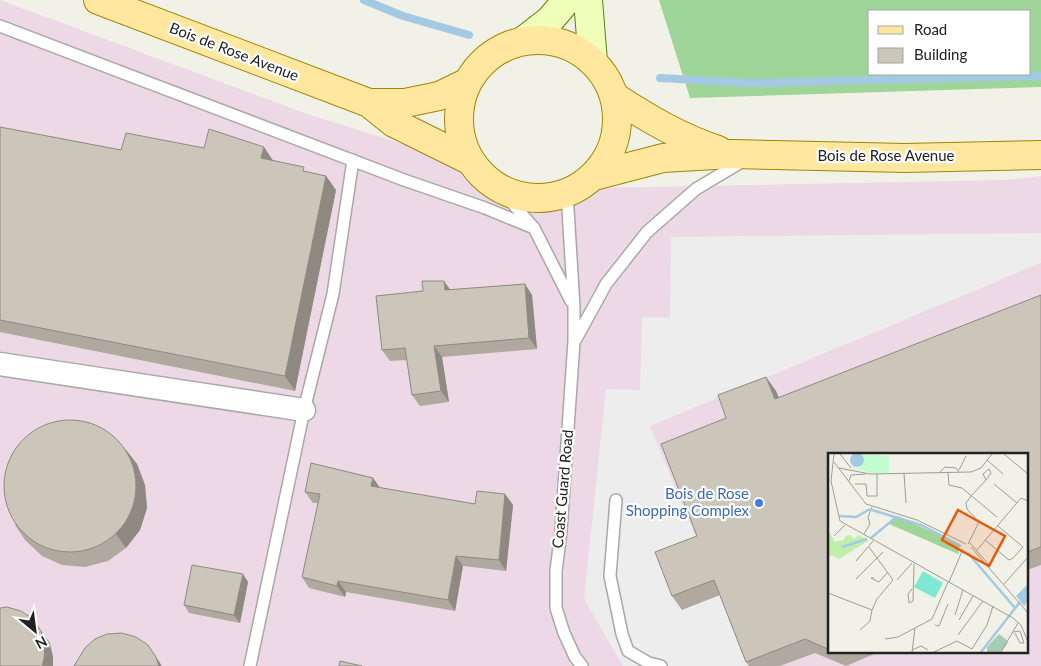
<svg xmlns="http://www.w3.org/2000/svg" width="1041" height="666" font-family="Lato,sans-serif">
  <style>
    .industrial { fill: #ecd9e5; fill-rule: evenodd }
    .forest { fill: #9fd598; fill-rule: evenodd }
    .parking { fill: #ededed }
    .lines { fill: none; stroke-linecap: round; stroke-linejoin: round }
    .stream { stroke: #a4cae3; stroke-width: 8 }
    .lane-casing { stroke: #a8a8a8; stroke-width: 14 }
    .street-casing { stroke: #a8a8a8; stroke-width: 25 }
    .secondary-casing { stroke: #5b8100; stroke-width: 30 }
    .primary-casing { stroke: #9f8700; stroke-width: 30 }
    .lane { stroke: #fff; stroke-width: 11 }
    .street { stroke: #fff; stroke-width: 22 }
    .secondary { stroke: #efffb9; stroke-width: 28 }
    .primary { stroke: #ffe7a0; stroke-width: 28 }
    .wall { fill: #afa9a0 }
    .shaded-wall { fill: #8e8a82 }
    .building { fill: #cbc5ba; stroke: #8e8a82 }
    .shop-dot { fill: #3f7fe0; stroke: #fff; stroke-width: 2 }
    .labels { text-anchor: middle; stroke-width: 4.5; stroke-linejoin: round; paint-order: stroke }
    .street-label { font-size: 15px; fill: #212121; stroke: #fff }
    .shop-label { font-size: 15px; fill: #366cbe; stroke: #fff; text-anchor: end }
    .inset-river { fill: none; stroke: #a4cae3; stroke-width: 2.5 }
    .inset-road { fill: none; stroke: #9e9e98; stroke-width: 1 }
    .view { fill: #e8590c; fill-opacity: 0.15; stroke: #e8590c; stroke-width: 2.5 }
    .inset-edge { fill: none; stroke: #212121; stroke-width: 2.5 }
  </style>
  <rect width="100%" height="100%" fill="#f2f1e7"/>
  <path class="industrial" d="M0 0 299 111 542 189 1006 180 1041 176V666H0ZM830 455H1027V652H830Z"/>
  <path class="forest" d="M659 0H1041V87L690 98ZM870 11H1030V74H870Z"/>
  <path class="parking" d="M1041 233V263L650 426 749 666H623L584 599 606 389 640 390 642 317 670 318 671 237Z"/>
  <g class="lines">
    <path class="stream" d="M364 0 403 16 469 35
      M660 78 749 83 1041 76"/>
    <g class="lane-casing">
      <path id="lane" d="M0 26 404 180 485 208 534 228
        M501 190 534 228 571 301
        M567 193 574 307V341L561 531 556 571V608L564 633 575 657 582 666
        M576 339 606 284 647 232 696 189 743 161
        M616 500 610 576 622 634 628 651 649 663 661 666
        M250 666 304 410 333 294 353 160"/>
    </g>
    <g class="street-casing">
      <path id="street" d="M0 364 304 410"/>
    </g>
    <g class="secondary-casing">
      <path id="secondary" d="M588 0 593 62
        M523 41 550 20 567 0"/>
    </g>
    <g class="primary-casing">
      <path id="primary" d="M98 0 369 103 394 123 469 160
        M459 119a79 79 0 1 1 158 0a79 79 0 1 1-158 0Z
        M615 97C649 119 679 137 718 150
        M369 103H405L439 96 468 82
        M594 176 663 158 732 154 905 158 1041 155"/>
    </g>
    <use href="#lane" class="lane"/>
    <use href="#street" class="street"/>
    <use href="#secondary" class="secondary"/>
    <use href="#primary" class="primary"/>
  </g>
  <path class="wall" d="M0 127 121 150 204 148 273 160 308 172 326 176 336 190 295 391 0 332Z
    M525 284 532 295 537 349 442 357 449 402 420 406 412 395 407 360 390 361 382 350 450 290Z
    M1041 295V565L1027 570V455H830V652H879L846 666 815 653 780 666H749L746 662 720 595 682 610 672 596 697 536 726 418 776 391 779 398Z
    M126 450 137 464 145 485 147 508 140 530 126 548 108 561 85 567 62 565 42 556 25 540 15 525Z
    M373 478 380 488 475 504 505 494 513 505 506 571 463 566 455 611 346 592 345 597 309 588 302 577 318 503H313L305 492Z
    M248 582 240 623 189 613 184 605Z"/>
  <path class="shaded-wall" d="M264 147 274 162 261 158Z
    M326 176 336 190 295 391 285 376Z
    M444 281 452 292 445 290Z
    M525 284 532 295 537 349 529 338Z
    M434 346 442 357 449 402 441 391Z
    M766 377 776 391 785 413 775 399Z
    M126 450 137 464 145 485 147 508 140 530 126 548 116 534Z
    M373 478 380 488 371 486Z
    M505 494 513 505 506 571 499 560Z
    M456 556 463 566 455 611 448 600Z
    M243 574 248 582 240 623 234 615Z
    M338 581 346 592 345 597 337 586Z
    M41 631 50 643 53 657V666H42Z
    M148 645 162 666H159Z"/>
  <path class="building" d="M0 127 121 150 126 133 204 148 209 129 264 147 261 158 304 167 303 171 326 176 285 376 0 320Z
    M422 281H444L445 290 525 284 529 338 434 346 441 391 412 395 405 348 382 350 376 296 423 291Z
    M1041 295V547L1027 552V455H830V650L805 639 746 662 714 580 672 596 655 552 697 536 661 444 726 418 718 395 766 377 775 399Z
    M4 486a66 66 0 1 1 132 0a66 66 0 1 1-132 0Z
    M311 463 373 478 371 486 475 504 477 491 505 494 499 560 456 556 448 600 338 581 337 586 302 577 320 494 305 492Z
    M192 565 243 574 234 615 184 605Z
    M7 607 21 611 33 619 41 631 45 645 44 659 42 666H0V608Z
    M122 633 136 637 148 645 156 657 159 666H74L85 648 95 639 107 634Z
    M340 661 362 666H339Z"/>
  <circle class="shop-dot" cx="759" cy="503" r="5"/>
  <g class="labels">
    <g class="street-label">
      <text transform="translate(234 52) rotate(21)" y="5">Bois de Rose Avenue</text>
      <text x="886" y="161">Bois de Rose Avenue</text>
      <text transform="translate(563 489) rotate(-85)" y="5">Coast Guard Road</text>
    </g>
    <g class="shop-label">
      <text x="749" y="499">Bois de Rose<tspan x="749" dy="17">Shopping Complex</tspan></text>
    </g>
  </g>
  <g transform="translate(828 453)">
    <rect width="200" height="200" fill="#f2f1e7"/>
    <path d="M0 76 7 89 16 87 17 83 23 82 26 86 31 82 40 88 11 106 4 102 0 104Z" fill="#bff0a9"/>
    <path d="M70 63 132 92 130 101 61 71Z" fill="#9fd598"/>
    <path d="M171 181 180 188 178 193 172 199H159V194Z" fill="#a6cdb3"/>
    <path d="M32 1 61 3V20H43L30 16 35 9Z" fill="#c2fed2"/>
    <path d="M95 118 115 130 107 145 86 134Z" fill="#7fe8d2"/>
    <path d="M22 7a7 7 0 1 1 14 0a7 7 0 1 1-14 0ZM200 131V148L196 153 188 143Z" fill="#a4cae3"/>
    <path class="inset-river" d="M44 57 93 72 133 93M11 63 28 64 42 56M43 85 67 65M14 94 39 86M140 100 187 155M153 199 192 149"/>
    <path class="inset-road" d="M6 1 3 28 12 68 185 165 193 172 200 189M12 1 23 15M176 1 200 21M159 7 175 21M6 9 38 51 89 67 138 91M11 15 42 21 143 19 153 15 164 1M131 17 138 3M76 20 78 50M111 20 117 14 128 15 131 19M120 20 121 32 134 35 169 64M21 28 23 22 38 21M27 31H38L39 43H49V21M166 31 189 50M36 81 42 71 40 64 44 54M6 83 17 72M157 87 181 107 185 105 195 94 170 73M142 90 162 113M140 91 151 69 139 56 138 50 143 43 158 27 163 20 161 16 155 21 158 27M143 94 200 160M149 97 193 45 200 48M31 105 28 108 45 88M46 125H43L51 129 60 119M28 126 55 99M69 127 84 110M121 129 135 96M176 131 200 104M84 136 80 141 81 150 85 148 86 111M0 140 44 157 49 146 65 127 41 94M127 162 135 137M131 167 145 143M107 172 111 173 120 151M32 177 42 168 44 157M185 179 192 178 196 190H192L187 180M130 182 155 148M57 186 70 184 104 166 120 129M84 197 93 193 100 197M84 199 87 175M106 199 129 188 144 196 159 172 165 153M173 199 190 170"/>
    <path class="view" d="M130 57 177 83 161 113 114 87Z"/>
    <rect width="200" height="200" class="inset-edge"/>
  </g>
  <rect x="868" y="10" width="162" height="65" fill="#ffffff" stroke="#a6a6a6"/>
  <rect x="878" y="26" width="25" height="8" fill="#ffe7a0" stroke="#a6a6a6"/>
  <text x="914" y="35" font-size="15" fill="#212121">Road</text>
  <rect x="878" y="48" width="25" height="15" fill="#cbc5ba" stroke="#a6a6a6"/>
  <text x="914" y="60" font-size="15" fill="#212121">Building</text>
  <g transform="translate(35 631) rotate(151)" stroke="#ffffff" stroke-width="4" paint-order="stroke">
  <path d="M0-4L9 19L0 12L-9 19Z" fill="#212121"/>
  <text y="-8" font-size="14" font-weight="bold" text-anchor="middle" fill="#212121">N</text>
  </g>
</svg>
